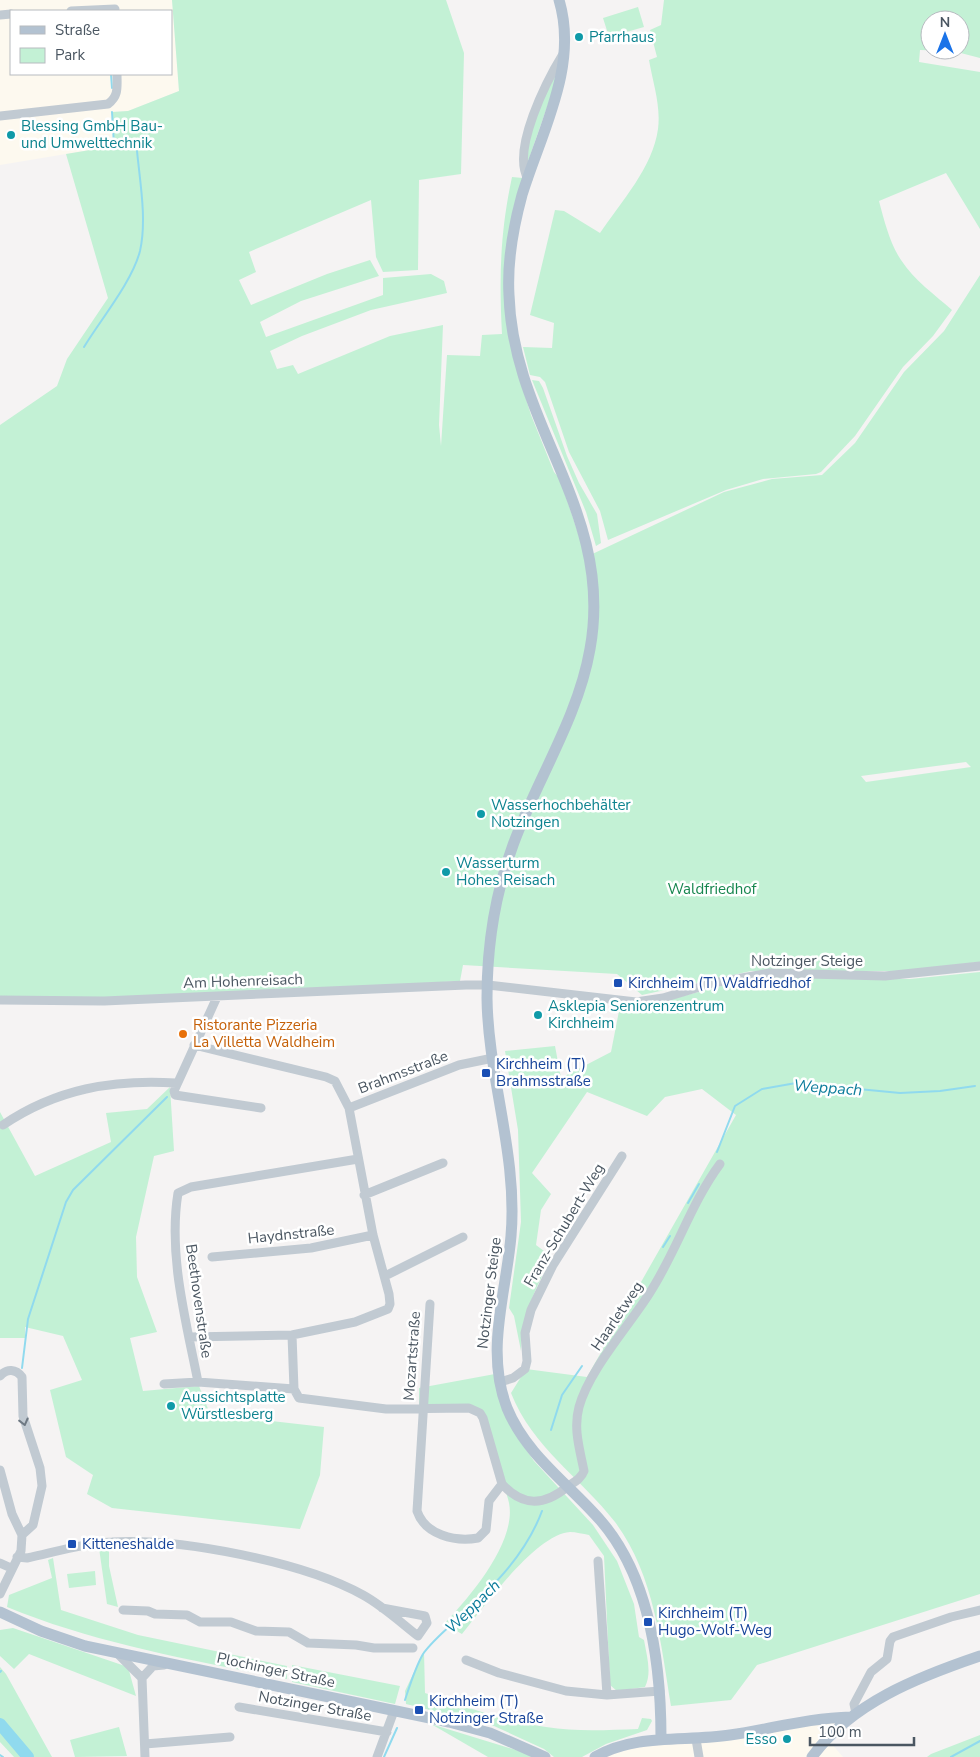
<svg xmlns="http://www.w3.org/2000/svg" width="980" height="1757" font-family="'Nunito Sans',sans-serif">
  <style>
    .commercial { fill: #fdf9ef; fill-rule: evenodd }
    .green { fill: #c3f1d5; fill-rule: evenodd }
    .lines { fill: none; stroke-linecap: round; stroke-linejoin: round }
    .stream { stroke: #90daee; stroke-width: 2 }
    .river { stroke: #90daee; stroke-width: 12 }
    .minor { stroke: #c1cad2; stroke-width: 9 }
    .major { stroke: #b3c2d1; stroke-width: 11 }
    .oneway { stroke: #6e7983 }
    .culture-dot { fill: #0f9aa8; stroke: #fff; stroke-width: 2 }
    .transit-dot { fill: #1a4fb4; stroke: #fff; stroke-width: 2 }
    .food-dot { fill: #e8710a; stroke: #fff; stroke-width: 2 }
    .labels { text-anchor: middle; stroke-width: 5; stroke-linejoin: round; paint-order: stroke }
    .culture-label { font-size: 15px; fill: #0d838f; stroke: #fff; text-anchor: start }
    .park-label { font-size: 15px; fill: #17864f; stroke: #fff }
    .street-label { font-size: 15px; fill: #4a5661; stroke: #fff }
    .transit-label { font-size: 15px; fill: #164399; stroke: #fff; text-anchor: start }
    .food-label { font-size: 15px; fill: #c56008; stroke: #fff; text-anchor: start }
    .water-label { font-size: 16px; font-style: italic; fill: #0c7c9b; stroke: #fff }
  </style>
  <rect width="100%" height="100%" fill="#f5f3f3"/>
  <path class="commercial" d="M0 0H172L179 91 128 111 112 112 114 146 0 165ZM11 11H171V74H11Z
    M833 1721 842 1729 830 1742 843 1757H604L629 1749Z"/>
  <path class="green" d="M172 0H446L464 53 461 174 419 180 418 270 383 272 376 257 371 200 249 252 256 272 239 280 251 305 327 274 370 260 379 276 301 301 260 322 266 337 383 295V278L431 274 444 281 447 293 371 310 302 336 270 351 277 369 293 365 298 374 390 336 443 325 439 425 441 446 447 355 480 356 482 335 502 334C499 278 500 233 512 177L523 178 511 223 513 357 531 415 554 472 560 479 586 557 724 492 772 479 822 475 855 443 904 372 944 331 980 275V962L898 971H751L642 995 617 974 463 965 460 981 107 1001 0 996V425L57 386 67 359 108 298 66 154 114 146 112 112 128 111 179 91ZM966 762 971 767 866 782 861 776Z
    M664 0H980V58L953 51 920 50 919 62 980 72V229L946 173 879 201C884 220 890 244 901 260 914 280 935 295 952 310L933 336 903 367 855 436 821 472 816 474 763 479 726 490 608 540 600 511 569 452 545 382 540 377 530 375 523 347 552 348 554 323 530 315 555 210 564 211 600 233C621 202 653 167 658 129 661 106 653 83 649 60L657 57 650 30 661 25ZM930 20H960V50H930Z
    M638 7 644 27 609 37 603 18Z
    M559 64 553 90 526 167C526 131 545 97 559 64Z
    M532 380 539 381 543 388 567 456 579 483 597 514 601 543 596 546 586 512Z
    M980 972V1594L757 1665 731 1700 671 1706C661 1644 654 1574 615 1522 581 1478 532 1447 511 1393L526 1369 587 1377 736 1115 702 1089 665 1097 647 1116 587 1092 532 1173 551 1194 541 1210 536 1245 552 1257C536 1287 521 1317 521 1351L514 1316 509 1308 521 1222 518 1130 505 1051 555 1046 561 1078 611 1052 620 1006H645L756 977 910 979Z
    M170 1087 174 1151 154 1156 136 1237 137 1277 157 1332 130 1338 143 1391 199 1386 210 1414 324 1427 320 1475 300 1529 112 1508 87 1494 93 1475 66 1457 50 1390 82 1380 63 1336 25 1327V1338H0V1112L35 1176 111 1142 106 1113 147 1109Z
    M495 1374 517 1437 534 1461 593 1525 617 1561 634 1604 639 1637 644 1640C647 1657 652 1673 645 1687L617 1691 610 1685 604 1556 589 1535C583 1534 576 1532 570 1532 536 1534 483 1608 462 1634L444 1624C469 1598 517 1542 509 1503 507 1492 501 1482 498 1471 492 1451 488 1431 483 1412L419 1407V1388Z
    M109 1546V1566L118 1607 107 1604 99 1548Z
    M53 1558 61 1610 138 1635 287 1666V1679C192 1660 97 1644 7 1607L9 1595 52 1578 48 1560Z
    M95 1571 96 1585 69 1588 67 1574Z
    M13 1628 128 1667 136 1696 29 1654 14 1669 0 1656V1630Z
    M424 1651 425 1693C465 1707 505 1721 546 1727 576 1732 608 1730 638 1729L642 1718 651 1719 652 1721 647 1730 606 1744 582 1757H554L544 1749 494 1726 406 1704 405 1691Z
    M292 1665 400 1686 395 1704 292 1682Z
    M0 1667 6 1674 52 1757H14L0 1742Z
    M431 1724 539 1757H488Z
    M119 1727 127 1756 75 1757 70 1740Z
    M980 1735V1757H927L931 1754Z"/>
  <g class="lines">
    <path class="stream" d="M111 74 112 88
      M112 112 114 145 131 149
      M84 347C101 319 132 282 140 251 147 220 140 182 137 151
      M717 1152 735 1106 762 1089 796 1083 900 1093 940 1091 975 1086
      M688 1203 699 1184
      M663 1247 670 1236
      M612 1332 628 1307
      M22 1368 28 1319 66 1202 73 1190 167 1097
      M551 1430 562 1395 582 1366
      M0 1672 1 1671
      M405 1700C410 1685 415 1668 423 1654 433 1640 448 1628 461 1616 494 1586 526 1554 542 1511
      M0 1755 3 1757
      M384 1757 397 1728
      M951 1757 980 1741"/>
    <path class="river" d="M0 1724 28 1757"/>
    <path class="minor" d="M71 11 115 9
      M0 15 11 14
      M0 116 108 104C119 96 117 87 117 74
      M528 179C511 150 547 80 563 54
      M217 997 174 1091 175 1095 261 1108
      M0 1000 104 1001 466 985H488L636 1002 663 998 713 983 770 973 885 976 980 966
      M194 1045 326 1077 335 1081 349 1108 459 1065 493 1058
      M3 1125C56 1089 113 1079 176 1083
      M364 1195 443 1163
      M212 1257 311 1248 373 1235
      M385 1276 463 1237
      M430 1304 417 1511C425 1535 455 1542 478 1538L486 1530 489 1501 502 1484
      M292 1335 294 1389 299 1398 386 1409 469 1408 480 1413 483 1418 502 1484C523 1507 544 1506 567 1487 574 1482 581 1479 584 1471 580 1450 573 1429 579 1407 589 1370 628 1327 649 1294 676 1253 691 1203 720 1164
      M189 1337 292 1335 355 1322 388 1309 390 1304 389 1294 373 1235 349 1108
      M0 1376C7 1368 16 1369 22 1377L23 1416 40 1468 42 1486 33 1525 22 1535
      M500 1382 513 1378 525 1369 527 1361 525 1333 531 1310 553 1265 622 1156
      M164 1384 198 1382
      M294 1389 198 1382C186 1321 168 1255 178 1193L191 1187 358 1159
      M0 1470 12 1514 22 1535
      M17 1557 27 1558C55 1552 84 1543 112 1542 181 1538 304 1562 363 1595 383 1606 400 1622 418 1636L427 1623 425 1616 382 1608
      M598 1561 607 1695
      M0 1563 11 1568
      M0 1594 21 1551 22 1535
      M123 1610 148 1611 155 1614 187 1615 200 1622H231L256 1631 289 1632 308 1643 356 1645 374 1648H413
      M118 1654 142 1678
      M466 1660 499 1673 566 1691 607 1695 660 1691
      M239 1707 387 1732
      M856 1713 854 1704 871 1672 887 1659 890 1641 893 1637 951 1617 980 1610
      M696 1739 699 1757
      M145 1744 230 1737
      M145 1757 142 1678 153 1666 164 1665
      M377 1757 394 1711"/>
    <path class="major" d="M559 0C579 66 541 133 522 195 513 228 507 261 509 295 513 426 615 512 590 649 578 718 537 779 513 845 495 894 487 946 487 998 488 1078 518 1155 511 1236 506 1294 485 1351 507 1408 526 1455 569 1484 601 1521 650 1578 661 1666 661 1738
      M0 1612 41 1631 85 1646 449 1722 490 1733 545 1757
      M595 1757C636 1733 685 1742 730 1735 772 1729 807 1718 851 1717
      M812 1757C851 1703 918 1677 980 1656"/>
  </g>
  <defs><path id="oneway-chevron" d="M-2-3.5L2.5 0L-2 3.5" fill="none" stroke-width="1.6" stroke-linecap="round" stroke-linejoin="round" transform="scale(1.25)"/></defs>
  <use class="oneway" href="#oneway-chevron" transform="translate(24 1422) rotate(76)"/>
  <g class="culture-dot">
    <circle cx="579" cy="37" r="5"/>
    <circle cx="11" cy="135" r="5"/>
    <circle cx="481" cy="814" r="5"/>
    <circle cx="446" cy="872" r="5"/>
    <circle cx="538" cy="1015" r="5"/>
    <circle cx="171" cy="1406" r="5"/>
    <circle cx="787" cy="1739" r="5"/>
  </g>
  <g class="transit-dot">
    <rect x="613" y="978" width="10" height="10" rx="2.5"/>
    <rect x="481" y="1068" width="10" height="10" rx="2.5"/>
    <rect x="67" y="1539" width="10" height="10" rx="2.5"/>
    <rect x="643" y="1617" width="10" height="10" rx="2.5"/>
    <rect x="414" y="1705" width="10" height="10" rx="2.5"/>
  </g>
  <circle class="food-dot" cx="183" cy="1034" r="5"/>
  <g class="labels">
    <g class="culture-label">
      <text x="589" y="42">Pfarrhaus</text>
      <text x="21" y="131">Blessing GmbH Bau-<tspan x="21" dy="17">und Umwelttechnik</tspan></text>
      <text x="491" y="810">Wasserhochbehälter<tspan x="491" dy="17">Notzingen</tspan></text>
      <text x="456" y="868">Wasserturm<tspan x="456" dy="17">Hohes Reisach</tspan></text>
      <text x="548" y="1011">Asklepia Seniorenzentrum<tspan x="548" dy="17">Kirchheim</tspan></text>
      <text x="181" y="1402">Aussichtsplatte<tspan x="181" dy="17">Würstlesberg</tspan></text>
      <text x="777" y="1744" text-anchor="end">Esso</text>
    </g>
    <g class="park-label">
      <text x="712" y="894">Waldfriedhof</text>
    </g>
    <g class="street-label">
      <text x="807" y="966">Notzinger Steige</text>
      <text transform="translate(243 981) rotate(-2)" y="5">Am Hohenreisach</text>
      <text transform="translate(403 1072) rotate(-21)" y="5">Brahmsstraße</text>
      <text transform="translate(564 1225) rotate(-59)" y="5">Franz-Schubert-Weg</text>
      <text transform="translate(291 1234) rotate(-6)" y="5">Haydnstraße</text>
      <text transform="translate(489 1293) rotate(-83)" y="5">Notzinger Steige</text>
      <text transform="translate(199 1301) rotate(82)" y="5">Beethovenstraße</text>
      <text transform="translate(617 1316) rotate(-56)" y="5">Haarletweg</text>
      <text transform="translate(412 1356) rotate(-86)" y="5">Mozartstraße</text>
      <text transform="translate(276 1670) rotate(12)" y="5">Plochinger Straße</text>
      <text transform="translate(315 1706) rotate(10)" y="5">Notzinger Straße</text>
    </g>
    <g class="transit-label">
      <text x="628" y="988">Kirchheim (T) Waldfriedhof</text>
      <text x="496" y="1069">Kirchheim (T)<tspan x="496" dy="17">Brahmsstraße</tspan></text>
      <text x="82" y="1549">Kitteneshalde</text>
      <text x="658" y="1618">Kirchheim (T)<tspan x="658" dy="17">Hugo-Wolf-Weg</tspan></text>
      <text x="429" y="1706">Kirchheim (T)<tspan x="429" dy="17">Notzinger Straße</tspan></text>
    </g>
    <g class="food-label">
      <text x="193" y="1030">Ristorante Pizzeria<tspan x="193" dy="17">La Villetta Waldheim</tspan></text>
    </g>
    <g class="water-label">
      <text transform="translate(828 1087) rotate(4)" y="6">Weppach</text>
      <text transform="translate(472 1606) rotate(-44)" y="6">Weppach</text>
    </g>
  </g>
  <rect x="10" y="10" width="162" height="65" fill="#ffffff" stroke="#b7bbc0"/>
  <rect x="20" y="26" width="25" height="8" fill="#b3c2d1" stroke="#b7bbc0"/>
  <text x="55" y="35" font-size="15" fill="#4a5661">Straße</text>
  <rect x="20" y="48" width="25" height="15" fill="#c3f1d5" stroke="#b7bbc0"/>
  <text x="55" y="60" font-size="15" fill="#4a5661">Park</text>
  <g transform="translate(945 35)"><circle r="24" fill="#ffffff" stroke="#b7bbc0"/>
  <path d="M0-4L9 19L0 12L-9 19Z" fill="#1a73e8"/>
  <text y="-8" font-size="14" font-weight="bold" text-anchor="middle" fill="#4a5661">N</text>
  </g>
  <path d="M810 1737v8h104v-8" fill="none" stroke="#4a5661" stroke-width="2.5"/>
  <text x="818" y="1737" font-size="15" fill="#4a5661" stroke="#ffffff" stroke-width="4" paint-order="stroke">100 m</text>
</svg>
